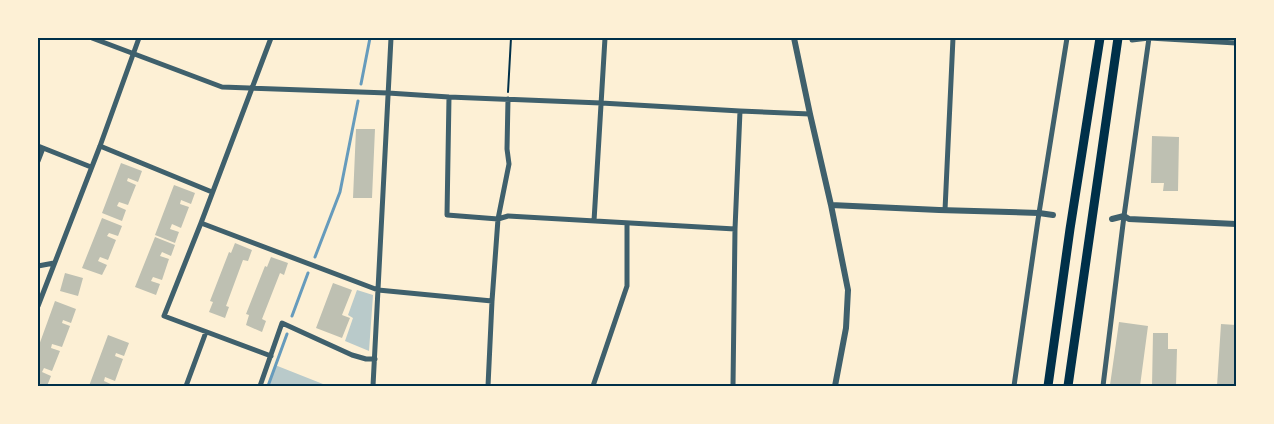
<svg xmlns="http://www.w3.org/2000/svg" width="1274" height="424" font-family="Manrope,sans-serif">
  <style>
    .green { fill: #b9caca }
    .lines { fill: none; stroke-linecap: round; stroke-linejoin: round }
    .stream { stroke: #669bbc; stroke-width: 3 }
    .building { fill: #bec0b2 }
    .path { stroke: #003049; stroke-width: 2 }
    .minor { stroke: #3f606c; stroke-width: 5 }
    .tertiary { stroke: #3f606c; stroke-width: 6 }
    .motorway { stroke: #003049; stroke-width: 9 }
    .neatline { fill: none; stroke: #003049; stroke-width: 2 }
  </style>
  <rect width="100%" height="100%" fill="#fdf0d5"/>
  <path class="green" d="M357 290 373 295 369 351 345 341 353 318 348 315Z
    M275 365 328 386H267Z"/>
  <g class="lines">
    <path class="stream" d="M361 84 370 38
      M315 257 340 192 358 101
      M292 316 308 273
      M268 386 287 334"/>
  </g>
  <path class="building" d="M356 129H375L372 198H353Z
    M1152 136 1179 137 1178 191H1163L1164 183H1151Z
    M121 163 142 171 138 182 128 178 127 181 136 185 128 205 119 202 117 206 126 210 122 221 102 213Z
    M174 185 195 193 191 204 181 200 180 204 189 207 181 228 172 224 170 229 179 232 175 243 155 235Z
    M102 218 122 226 118 236 109 233 107 236 116 240 108 260 100 257 98 261 107 265 102 275 82 268Z
    M155 237 175 245 171 256 162 252 160 256 169 259 162 280 153 277 151 281 160 284 156 295 135 287Z
    M235 243 252 250 248 261 243 260 226 306 229 307 225 318 209 312 213 302 210 301 229 252 231 253Z
    M271 257 288 263 284 275 280 273 262 319 266 321 262 332 246 325 249 315 246 314 265 266 267 267Z
    M65 273 83 278 78 296 60 291Z
    M333 283 352 290 342 315 350 318 342 338 316 328Z
    M55 301 76 309 71 323 63 320 62 323 70 326 62 347 52 344 51 348 60 351 52 371 44 368 42 372 51 376 47 386H46L38 383V348Z
    M1119 322 1148 326 1140 386 1110 385Z
    M1221 324 1236 325 1234 365H1236V386H1217Z
    M1153 333H1168V349H1177L1176 386H1152Z
    M108 335 129 343 124 356 116 353 115 356 123 359 115 381 105 377 104 381 113 385 112 386H89Z"/>
  <g class="lines">
    <path class="path" d="M508 92 511 38"/>
    <path class="minor" d="M92 38 222 87 388 93 449 97 601 103 740 111 810 114
      M1132 40 1149 38 1236 43
      M449 97 447 215 498 219 508 216 735 229
      M38 146 91 167
      M100 146 212 192
      M38 161 43 148
      M945 210 953 38
      M594 221 605 38
      M201 223 378 290 492 301
      M38 266 54 263
      M38 306 100 146 139 38
      M271 356 164 316 201 223 271 38
      M186 386 206 332
      M260 386 282 323 352 355 366 359H375
      M373 386 391 38
      M488 386 492 301 498 219 509 164 507 149 508 99
      M593 386 627 286V223
      M733 386 735 229 740 111
      M1014 386 1039 213 1067 38
      M1103 386 1124 216 1149 38"/>
    <path class="tertiary" d="M794 38 810 114 831 205 848 290 846 328 835 386
      M831 205 939 210 1039 213 1053 215
      M1112 219 1124 216 1129 219 1236 224"/>
    <path class="motorway" d="M1048 386 1070 229 1100 38
      M1068 386 1118 38"/>
  </g>
  <rect width="1274" height="424" fill="none" stroke="#fdf0d5" stroke-width="78"/>
  <rect x="39" y="39" width="1196" height="346" class="neatline"/>
</svg>
